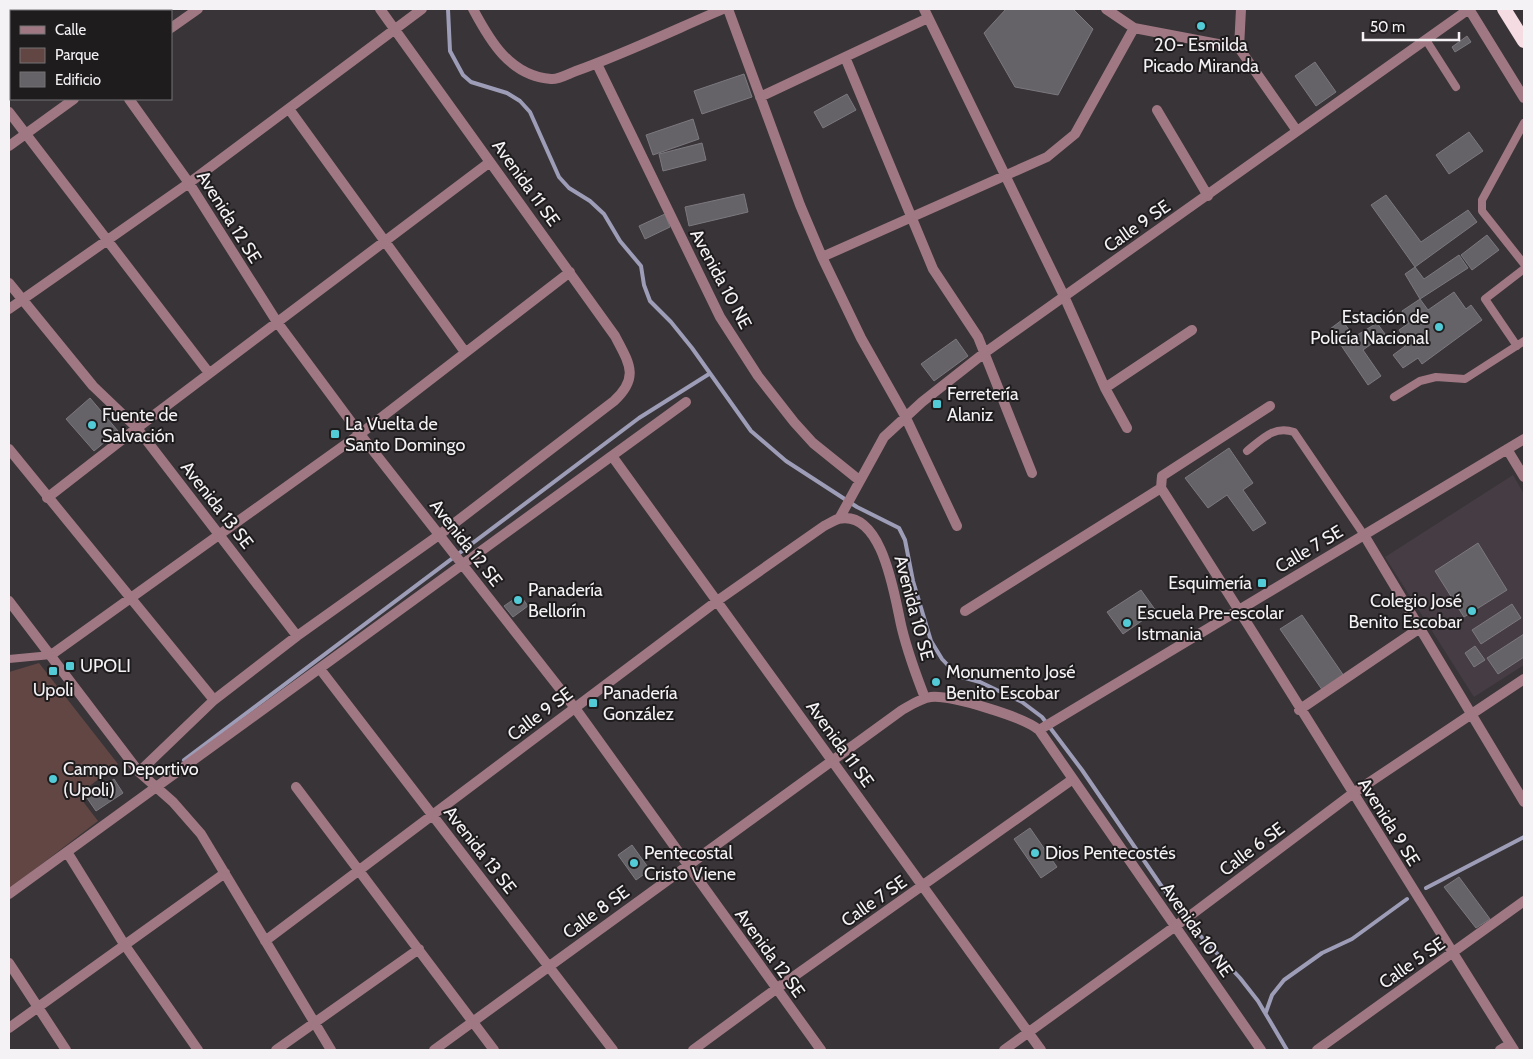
<svg xmlns="http://www.w3.org/2000/svg" width="1533" height="1059" font-family="Cabin,sans-serif">
  <style>
    .built { fill: #463c44 }
    .green { fill: #624643 }
    .lines { fill: none; stroke-linecap: round; stroke-linejoin: round }
    .stream { stroke: #9d9db8; stroke-width: 4 }
    .building { fill: #666368; stroke: #7b787e }
    .service { stroke: #a07883; stroke-width: 8 }
    .minor { stroke: #a07883; stroke-width: 10 }
    .trunk { stroke: #f4dce2; stroke-width: 14 }
    .poi-dot { fill: #52cbd7; stroke: #1f1c1e; stroke-width: 2 }
    .labels { text-anchor: middle; stroke-width: 4; stroke-linejoin: round; paint-order: stroke }
    .poi-label { font-size: 18px; fill: #f5f2f5; stroke: #1f1c1e; text-anchor: start }
    .street-label { font-size: 18px; fill: #f5f2f5; stroke: #1f1c1e }
  </style>
  <rect width="100%" height="100%" fill="#393438"/>
  <path class="built" d="M1513 475 1524 494V665L1474 697 1385 557Z"/>
  <path class="green" d="M39 663 118 764 78 795 98 821 9 889V672Z"/>
  <g class="lines">
    <path class="stream" d="M448 9 450 51 463 75 471 82 507 93 520 101 530 112 559 177 569 188 590 201 604 214 620 241 641 266 644 285 650 301 671 322 692 348 751 431 786 461 857 507 899 528 905 540 913 581 931 641 942 659 958 676 980 682 1022 702 1042 717 1082 770 1160 884 1195 930 1240 978 1258 1001 1287 1050
      M184 760 639 418 709 374
      M1426 888 1524 837
      M1266 1012 1272 995 1284 980 1322 953 1352 939 1407 899"/>
  </g>
  <path class="building" d="M1006 9H1073L1093 29 1058 95 1015 87 984 33Z
    M1467 36 1471 42 1455 52 1452 47Z
    M1315 62 1336 92 1316 106 1295 76Z
    M744 74 752 97 702 114 694 91Z
    M847 94 856 110 823 128 814 112Z
    M693 119 699 139 653 155 646 135Z
    M1469 132 1483 151 1449 174 1436 155Z
    M702 143 706 160 663 171 659 154Z
    M744 194 748 212 689 226 685 207Z
    M1386 195 1421 242 1468 210 1477 222 1415 267 1371 205Z
    M665 214 670 227 645 239 639 226Z
    M1487 235 1499 250 1472 270 1461 255Z
    M1459 255 1468 268 1420 299 1405 274 1415 267 1424 279Z
    M1454 292 1466 309 1471 305 1482 320 1422 364 1418 358 1403 368 1393 355 1408 344 1399 330 1409 323 1402 311 1420 299 1428 310Z
    M1342 320 1354 337 1377 323 1385 334 1363 350 1381 376 1368 385 1330 329Z
    M956 339 968 356 934 381 921 364Z
    M90 398 118 431 94 451 66 419Z
    M1229 448 1253 483 1243 490 1266 523 1253 531 1227 495 1208 508 1185 478Z
    M1478 543 1507 590 1464 617 1435 571Z
    M1141 590 1156 611 1123 634 1107 612Z
    M520 595 528 606 513 617 504 606Z
    M1512 604 1521 618 1481 644 1472 630Z
    M1302 615 1344 676 1323 691 1280 629Z
    M1524 634V657L1498 674 1487 658Z
    M1475 646 1485 660 1474 667 1465 653Z
    M114 779 123 793 96 811 87 798Z
    M1030 828 1057 867 1041 878 1014 839Z
    M632 845 650 870 636 880 618 855Z
    M1459 877 1490 919 1476 928 1444 887Z"/>
  <g class="lines">
    <path class="service" d="M1426 40 1456 87
      M1524 123 1482 200V211L1524 264
      M1517 346 1485 299 1524 269
      M1394 397 1420 381 1436 377 1465 379 1524 341
      M1247 451C1262 439 1274 425 1294 432L1364 535
      M9 659 51 655"/>
    <path class="minor" d="M58 9 60 11
      M473 9C490 41 510 76 551 79 558 80 568 74 576 71 626 53 674 30 723 9
      M728 9 800 205 822 257 861 338 905 416 957 526
      M924 9 1064 296 1105 388 1127 428
      M1106 9 1134 28 1239 48
      M1241 9 1239 48 1297 131
      M1469 9 1524 98
      M171 28 198 9
      M845 57 933 269 978 337 1032 473
      M597 64 720 317 758 376 794 422 813 443 859 480
      M760 97 928 18
      M129 99 189 183 277 322 360 434 575 708 821 1050
      M289 109 465 352
      M1157 110 1208 196
      M9 112 209 373
      M9 146 74 99
      M822 257 1047 157 1075 134 1134 28
      M9 283 93 386 137 428 297 636
      M9 309 189 183 422 9
      M1105 388 1192 330
      M1270 406 1162 476 1161 488C1281 674 1396 863 1514 1050
      M9 449 214 700
      M1507 449 1524 477
      M612 456 1041 1050
      M47 498 137 428 490 162
      M839 519 884 437 922 402 983 354 1469 9
      M1364 535 1524 802
      M9 601 139 772 173 802 201 834 331 1050
      M965 611 1161 488
      M51 655 360 434 570 272
      M320 669 613 1050
      M1299 710 1420 628
      M1039 730 1524 439
      M139 772 214 700 297 636 439 535 614 401C640 377 629 363 615 336L380 9
      M296 787 494 1050
      M67 852 124 944 198 1050
      M9 894 686 402
      M265 941 717 601 824 526C828 524 833 521 838 519 884 508 895 601 902 629 908 653 916 675 925 698
      M9 963 66 1050
      M9 1028 225 873
      M276 1050 419 949
      M434 1050 902 710C911 705 921 698 931 697 951 695 1024 717 1039 730L1261 1050
      M693 1050 776 989 1073 779
      M1004 1050 1195 912 1352 794 1524 679
      M1317 1050 1524 901
      M1500 1050 1510 1044"/>
    <path class="trunk" d="M1504 9 1524 41"/>
  </g>
  <g class="poi-dot">
    <circle cx="1201" cy="26" r="5"/>
    <circle cx="1439" cy="327" r="5"/>
    <rect x="932" y="399" width="10" height="10" rx="2.5"/>
    <circle cx="92" cy="425" r="5"/>
    <rect x="330" y="429" width="10" height="10" rx="2.5"/>
    <rect x="1257" y="578" width="10" height="10" rx="2.5"/>
    <circle cx="518" cy="600" r="5"/>
    <circle cx="1472" cy="611" r="5"/>
    <circle cx="1127" cy="623" r="5"/>
    <rect x="65" y="661" width="10" height="10" rx="2.5"/>
    <rect x="48" y="666" width="10" height="10" rx="2.5"/>
    <circle cx="936" cy="682" r="5"/>
    <rect x="588" y="698" width="10" height="10" rx="2.5"/>
    <circle cx="53" cy="779" r="5"/>
    <circle cx="1035" cy="853" r="5"/>
    <circle cx="634" cy="863" r="5"/>
  </g>
  <g class="labels">
    <g class="poi-label">
      <text x="1201" y="51" text-anchor="middle">20- Esmilda<tspan x="1201" dy="21">Picado Miranda</tspan></text>
      <text x="1429" y="323" text-anchor="end">Estación de<tspan x="1429" dy="21">Policía Nacional</tspan></text>
      <text x="947" y="400">Ferretería<tspan x="947" dy="21">Alaniz</tspan></text>
      <text x="102" y="421">Fuente de<tspan x="102" dy="21">Salvación</tspan></text>
      <text x="345" y="430">La Vuelta de<tspan x="345" dy="21">Santo Domingo</tspan></text>
      <text x="1252" y="589" text-anchor="end">Esquimería</text>
      <text x="528" y="596">Panadería<tspan x="528" dy="21">Bellorín</tspan></text>
      <text x="1462" y="607" text-anchor="end">Colegio José<tspan x="1462" dy="21">Benito Escobar</tspan></text>
      <text x="1137" y="619">Escuela Pre-escolar<tspan x="1137" dy="21">Istmania</tspan></text>
      <text x="80" y="672">UPOLI</text>
      <text x="946" y="678">Monumento José<tspan x="946" dy="21">Benito Escobar</tspan></text>
      <text x="53" y="696" text-anchor="middle">Upoli</text>
      <text x="603" y="699">Panadería<tspan x="603" dy="21">González</tspan></text>
      <text x="63" y="775">Campo Deportivo<tspan x="63" dy="21">(Upoli)</tspan></text>
      <text x="644" y="859">Pentecostal<tspan x="644" dy="21">Cristo Viene</tspan></text>
      <text x="1045" y="859">Dios Pentecostés</text>
    </g>
    <g class="street-label">
      <text transform="translate(526 183) rotate(54)" y="6">Avenida 11 SE</text>
      <text transform="translate(229 217) rotate(58)" y="6">Avenida 12 SE</text>
      <text transform="translate(1137 226) rotate(-35)" y="6">Calle 9 SE</text>
      <text transform="translate(721 279) rotate(62)" y="6">Avenida 10 NE</text>
      <text transform="translate(217 505) rotate(52)" y="6">Avenida 13 SE</text>
      <text transform="translate(466 543) rotate(52)" y="6">Avenida 12 SE</text>
      <text transform="translate(1309 549) rotate(-31)" y="6">Calle 7 SE</text>
      <text transform="translate(914 608) rotate(75)" y="6">Avenida 10 SE</text>
      <text transform="translate(540 714) rotate(-37)" y="6">Calle 9 SE</text>
      <text transform="translate(840 744) rotate(54)" y="6">Avenida 11 SE</text>
      <text transform="translate(1389 822) rotate(58)" y="6">Avenida 9 SE</text>
      <text transform="translate(1252 849) rotate(-37)" y="6">Calle 6 SE</text>
      <text transform="translate(480 850) rotate(52)" y="6">Avenida 13 SE</text>
      <text transform="translate(874 901) rotate(-35)" y="6">Calle 7 SE</text>
      <text transform="translate(596 912) rotate(-36)" y="6">Calle 8 SE</text>
      <text transform="translate(1197 930) rotate(55)" y="6">Avenida 10 NE</text>
      <text transform="translate(770 953) rotate(54)" y="6">Avenida 12 SE</text>
      <text transform="translate(1412 963) rotate(-35)" y="6">Calle 5 SE</text>
    </g>
  </g>
  <rect width="1533" height="1059" fill="none" stroke="#f5f2f5" stroke-width="20"/>
  <rect x="10" y="10" width="162" height="90" fill="#1f1c1e" stroke="#757274"/>
  <rect x="20" y="26" width="25" height="8" fill="#a07883" stroke="#757274"/>
  <text x="55" y="35" font-size="15" fill="#f5f2f5">Calle</text>
  <rect x="20" y="48" width="25" height="15" fill="#624643" stroke="#757274"/>
  <text x="55" y="60" font-size="15" fill="#f5f2f5">Parque</text>
  <rect x="20" y="72" width="25" height="15" fill="#666368" stroke="#757274"/>
  <text x="55" y="85" font-size="15" fill="#f5f2f5">Edificio</text>
  <path d="M1363 32v8h96v-8" fill="none" stroke="#f5f2f5" stroke-width="2.5"/>
  <text x="1370" y="32" font-size="15" fill="#f5f2f5" stroke="#1f1c1e" stroke-width="4" paint-order="stroke">50 m</text>
</svg>
